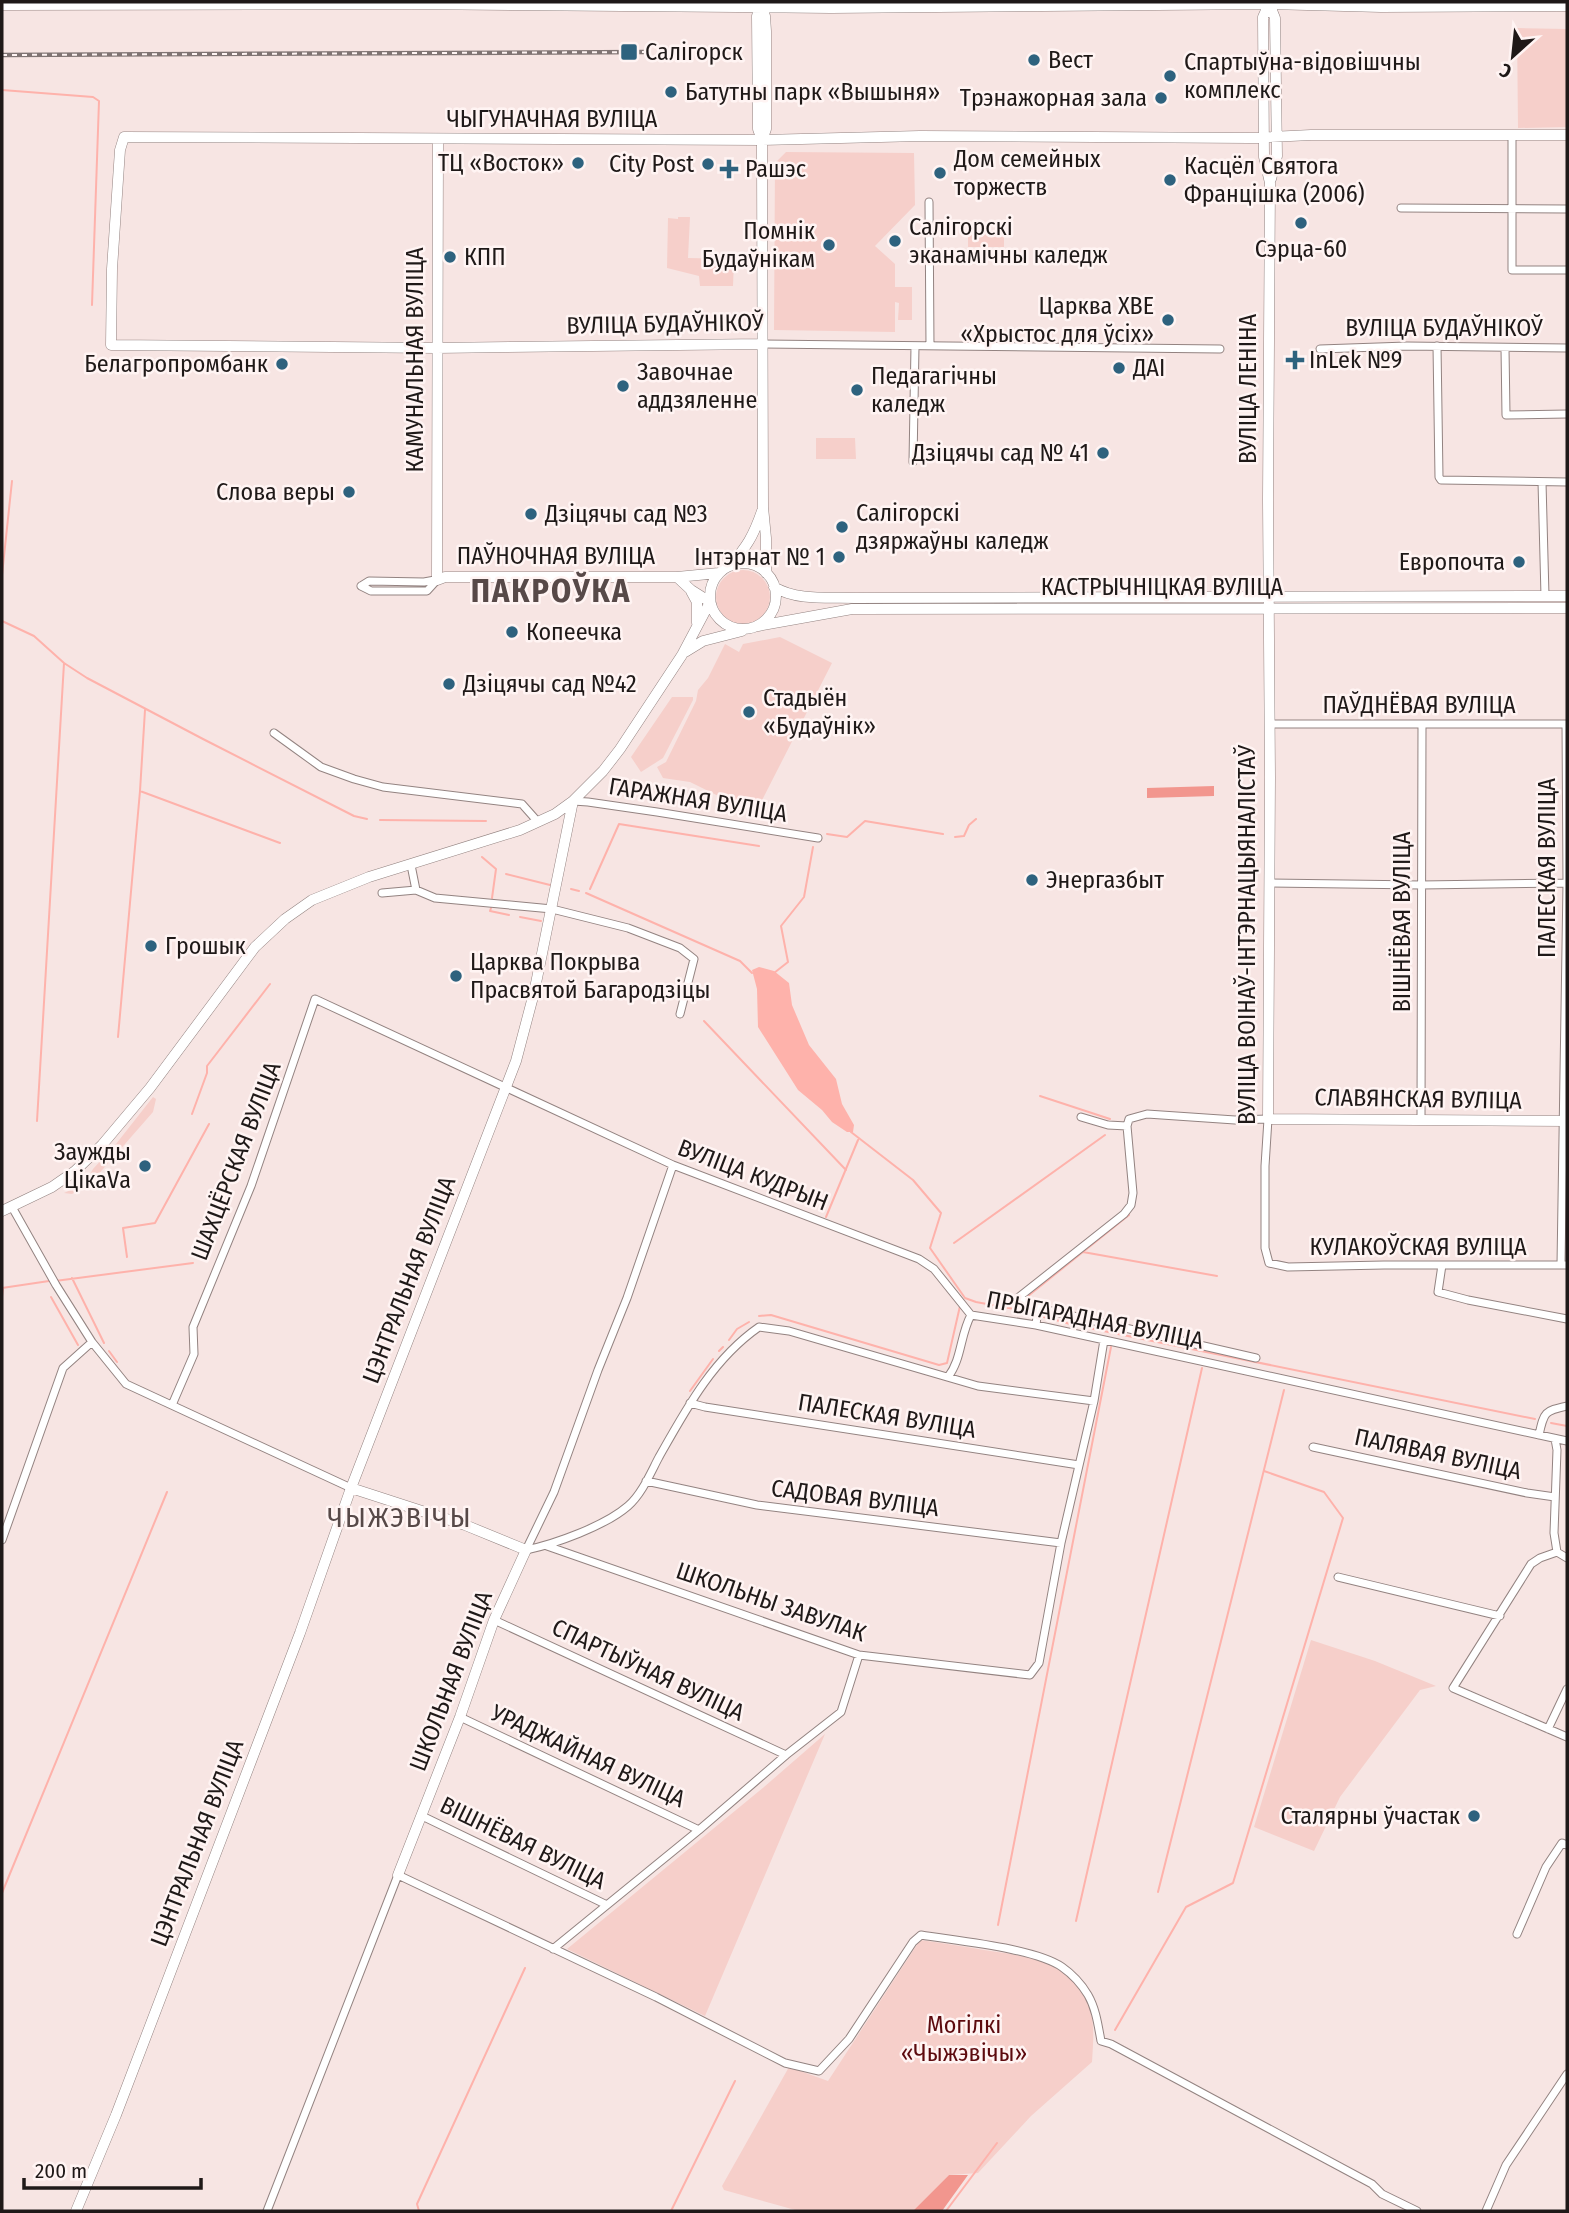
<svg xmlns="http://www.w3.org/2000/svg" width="1569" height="2213" font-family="'Fira Sans Condensed',sans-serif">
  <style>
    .green { fill: #f6cfca }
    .forest { fill: #f2968e }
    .water { fill: #feb2ab }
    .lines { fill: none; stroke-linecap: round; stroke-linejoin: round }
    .stream { stroke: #feb2ab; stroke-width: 2 }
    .street-casing { stroke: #938381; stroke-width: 9 }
    .secondary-casing { stroke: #938381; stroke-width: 11 }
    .street { stroke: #fff; stroke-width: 7 }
    .secondary { stroke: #fff; stroke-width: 10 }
    .rail-casing { stroke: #807473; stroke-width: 4.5 }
    .rail { stroke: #fff4f3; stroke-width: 2; stroke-dasharray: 5; stroke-linecap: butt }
    .poi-dot { fill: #2e627e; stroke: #fff4f3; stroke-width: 2.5 }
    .labels { text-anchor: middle; stroke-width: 5; stroke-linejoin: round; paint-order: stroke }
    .poi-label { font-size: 24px; fill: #1f1918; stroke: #fff4f3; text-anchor: start }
    .street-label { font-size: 24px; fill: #1f1918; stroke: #fff4f3 }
    .park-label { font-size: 24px; fill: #5d0a0e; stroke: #fff4f3 }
    .quarter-label { font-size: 28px; letter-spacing: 2px; fill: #574948; stroke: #fff4f3 }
    .district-label { font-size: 32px; font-weight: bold; letter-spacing: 2px; fill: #574948; stroke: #fff4f3 }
  </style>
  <rect width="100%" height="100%" fill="#f7e5e3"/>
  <path class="green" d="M1517 28 1567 29V127L1518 128Z
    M786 152 914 153 915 205 875 246 895 264V287H912V320H898L899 303 895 302V332L774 330 775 163Z
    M678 217H690L688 258 734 259 733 286H700L699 276 667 268 668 218 678 219Z
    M1004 232V247H968V233Z
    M816 438H855L856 459H816Z
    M716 597a27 27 0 1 1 54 0a27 27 0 1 1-54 0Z
    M780 637 832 663 755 814 690 782 663 778 657 767 666 762 696 701 698 690 708 678 725 644 739 652 743 644Z
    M672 697H693V700L663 758 641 772 631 757Z
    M153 1097 156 1099 153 1112 96 1177 72 1194 64 1193 82 1185 87 1179 93 1169 116 1144Z
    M1311 1640 1375 1661 1436 1686 1420 1690 1340 1797 1314 1851 1254 1827Z
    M825 1734 705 2016 567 1949 764 1787Z
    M920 1940C941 1943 963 1946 984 1950 1024 1956 1076 1961 1090 2008 1095 2026 1093 2044 1092 2062L1031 2116 978 2173 949 2175 913 2211H799L724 2190 722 2186 789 2067 828 2081Z"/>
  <path class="forest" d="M1214 786V796L1147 798V788Z
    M949 2175H968L942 2211H913Z"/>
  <path class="water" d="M759 967 774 971 789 983 792 1005 809 1045 836 1079 842 1104 854 1125 853 1132H847L832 1122 822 1110 798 1090 758 1027 757 989 752 970Z"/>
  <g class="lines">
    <path class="stream" d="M2 90 93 97 99 101 92 305
      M2 575 12 481
      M2 621 34 636 64 663 87 678 203 739 354 816 367 819
      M140 791 280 843
      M380 820 486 821
      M827 834 847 837 865 821 943 834
      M955 837 964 836 969 825 976 819
      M482 857 496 869 492 898
      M506 874 550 885
      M571 889 579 891
      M590 889 619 824 759 846
      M586 893 740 961 752 973
      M491 908 490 911 509 915
      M520 917 541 921
      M774 973 788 962 781 926 804 897 813 847
      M704 1021 846 1170
      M118 1037 140 791 145 710
      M1040 1096 1110 1119
      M192 1114 207 1073V1066L270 984
      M37 1121 64 663
      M851 1132 913 1180 941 1213 930 1248 965 1298 976 1302 1030 1312
      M826 1217 858 1140
      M954 1243 1105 1135
      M1083 1252 1217 1276
      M127 1257 123 1228 155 1223 209 1124
      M72 1278 104 1343
      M55 1281 193 1263
      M2 1288 49 1281
      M1028 1296 1129 1215
      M2 1297 3 1288
      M51 1297 78 1345
      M759 1316 771 1315 939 1365 947 1363 960 1306
      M1044 1317 1074 1325 1535 1419
      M729 1340 737 1329 749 1322
      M109 1351 117 1362
      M719 1351 723 1347
      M690 1391 713 1359
      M1551 1423 1567 1426
      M1158 1892 1284 1390
      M2 1893 167 1492
      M1076 1921 1202 1368
      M998 1925 1111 1347
      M1115 2030 1186 1907 1233 1883 1343 1518 1324 1492 1264 1471
      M419 2211 417 2204 525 1968
      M671 2211 735 2081
      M946 2211 997 2143"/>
    <g class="street-casing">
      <path id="street" d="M1512 135V270H1567
        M929 202 930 346
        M1401 208 1567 209
        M763 344 1220 349
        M1437 346 1439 477 1441 480 1567 482
        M1505 348 1506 415 1567 414
        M1320 349 1407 346 1567 348
        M913 462 915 346
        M1542 482 1545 596
        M361 586 371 591H427L437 580
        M361 586 369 581 424 582 435 580
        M1270 724H1567
        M274 733 321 767 354 779 383 787 522 804 538 822
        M573 801 588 802 657 812 818 838
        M411 865 416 890
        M1269 883 1421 885 1567 883
        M382 893 416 890 435 898 552 909 628 928 680 948 694 959 680 1014
        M1081 1117 1108 1125 1127 1126
        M1421 1120 1422 724
        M1442 1265 1438 1292 1468 1300 1567 1319
        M1561 1265 1567 883 1566 724
        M1038 1308 1256 1358
        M1036 1325 1038 1308 1019 1297 1124 1214 1131 1205 1133 1193 1127 1126 1129 1119 1147 1114 1235 1120 1268 1119 1265 1166V1248L1269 1263 1288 1267 1384 1265H1567
        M92 1342 126 1384 351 1488
        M948 1377C962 1359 960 1335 971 1315L1036 1325 1567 1441
        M690 1403 705 1407 1079 1465
        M172 1405 194 1354 193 1327 251 1186 315 999 673 1165 919 1259 934 1269 971 1315
        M1539 1435C1544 1411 1545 1411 1567 1406
        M1555 1439 1557 1450 1554 1533 1557 1552
        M1313 1447 1527 1493 1555 1497
        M646 1481 757 1505 1061 1543
        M2 1540 63 1368 92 1342 56 1285 12 1207
        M547 1546 859 1655 1030 1675 1039 1663 1061 1543 1094 1401 1104 1340
        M526 1550C555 1544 605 1526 628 1506 642 1494 651 1472 659 1457 686 1409 713 1359 759 1327L789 1331 978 1386 1094 1401
        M526 1550 554 1492 598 1370 627 1298 673 1165
        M1557 1552 1540 1558 1531 1564 1453 1688 1567 1737
        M1557 1552 1567 1558
        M1338 1577 1500 1616
        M494 1620 786 1755
        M460 1717 699 1830
        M1548 1729 1567 1689
        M422 1816 607 1905
        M1517 1934 1546 1867 1562 1843 1567 1845
        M553 1949 699 1830 786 1755 841 1712 859 1655
        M267 2211 398 1875 656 1997 785 2063 819 2071 849 2039 913 1942 921 1935C957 1941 1034 1948 1062 1967 1072 1974 1082 1985 1088 1995 1096 2009 1098 2025 1101 2041L1111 2044 1372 2184 1382 2194 1417 2211
        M1486 2211 1506 2165 1567 2074"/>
    </g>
    <g class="secondary-casing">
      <path id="secondary" d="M761 2 757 16 758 129 762 140V151L763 507 766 538V573
        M1269 3 1275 18 1277 156 1271 179
        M1269 4 1263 17 1264 157 1270 183 1268 500 1270 777 1268 1119 1567 1121
        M2 5 411 4 831 8 1269 4 1381 7 1567 6
        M761 6 765 16 766 31V129L762 140
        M438 140 437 580 445 577H677L719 573
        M763 344 436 348 111 345 112 269 120 150 124 137 762 140 920 136 1250 138 1311 135H1567
        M710 596a33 33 0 1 1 66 0a33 33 0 1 1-66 0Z
        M730 566C747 546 753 537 762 511
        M677 577 691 590 710 602
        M774 587C797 601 828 597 855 598L1567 596
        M691 591 697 602V623
        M758 626 852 609 1567 608
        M685 652 703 641 742 631
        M2 1211 52 1187 75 1171 102 1145 150 1088 255 947 285 919 312 900 369 877 520 830 555 814 573 801 603 771 620 749 682 655 710 602
        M351 1488 465 1525 526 1550 494 1620 460 1717 398 1875
        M76 2211 116 2115 300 1633 351 1488 516 1061 534 993 573 801"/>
    </g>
    <use href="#street" class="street"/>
    <use href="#secondary" class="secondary"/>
    <g class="rail-casing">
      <path id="rail" d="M2 55 645 52"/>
    </g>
    <use href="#rail" class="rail"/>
  </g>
  <g class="poi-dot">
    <rect x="620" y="43" width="18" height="18" rx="3.5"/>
    <circle cx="1034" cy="60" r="7"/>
    <circle cx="1170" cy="76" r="7"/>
    <circle cx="671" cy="92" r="7"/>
    <circle cx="1161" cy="98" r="7"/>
    <circle cx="578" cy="163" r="7"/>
    <circle cx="708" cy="164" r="7"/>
    <path d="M725.5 158.5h7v7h7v7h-7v7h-7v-7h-7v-7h7z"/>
    <circle cx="940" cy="173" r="7"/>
    <circle cx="1170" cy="180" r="7"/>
    <circle cx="1301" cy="223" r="7"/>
    <circle cx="895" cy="241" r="7"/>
    <circle cx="829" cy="245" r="7"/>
    <circle cx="450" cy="257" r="7"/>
    <circle cx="1168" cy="320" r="7"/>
    <path d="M1291.5 349.5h7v7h7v7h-7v7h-7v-7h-7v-7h7z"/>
    <circle cx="282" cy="364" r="7"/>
    <circle cx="1119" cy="368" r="7"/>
    <circle cx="623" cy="386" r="7"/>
    <circle cx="857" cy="390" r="7"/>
    <circle cx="1103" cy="453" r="7"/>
    <circle cx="349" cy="492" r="7"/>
    <circle cx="531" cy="514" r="7"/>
    <circle cx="842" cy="527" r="7"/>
    <circle cx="839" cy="557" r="7"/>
    <circle cx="1519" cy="562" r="7"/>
    <circle cx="512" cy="632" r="7"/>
    <circle cx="449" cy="684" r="7"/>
    <circle cx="749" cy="712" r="7"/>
    <circle cx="1032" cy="880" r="7"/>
    <circle cx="151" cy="946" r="7"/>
    <circle cx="456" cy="976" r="7"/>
    <circle cx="145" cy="1166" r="7"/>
    <circle cx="1474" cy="1816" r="7"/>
  </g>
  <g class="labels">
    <g class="poi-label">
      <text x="645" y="60">Салігорск</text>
      <text x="1048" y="68">Вест</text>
      <text x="1184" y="70">Спартыўна-відовішчны<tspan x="1184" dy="28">комплекс</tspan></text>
      <text x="685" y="100">Батутны парк «Вышыня»</text>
      <text x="1147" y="106" text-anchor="end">Трэнажорная зала</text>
      <text x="954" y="167">Дом семейных<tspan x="954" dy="28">торжеств</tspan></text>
      <text x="564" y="171" text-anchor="end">ТЦ «Восток»</text>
      <text x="694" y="172" text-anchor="end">City Post</text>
      <text x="1184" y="174">Касцёл Святога<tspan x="1184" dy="28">Францішка (2006)</tspan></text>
      <text x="745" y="177">Рашэс</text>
      <text x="909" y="235">Салігорскі<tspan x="909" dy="28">эканамічны каледж</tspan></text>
      <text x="815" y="239" text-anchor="end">Помнік<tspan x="815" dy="28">Будаўнікам</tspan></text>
      <text x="1301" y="257" text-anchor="middle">Сэрца-60</text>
      <text x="464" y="265">КПП</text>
      <text x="1154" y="314" text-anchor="end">Царква ХВЕ<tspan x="1154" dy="28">«Хрыстос для ўсіх»</tspan></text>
      <text x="1309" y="368">InLek №9</text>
      <text x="268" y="372" text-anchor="end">Белагропромбанк</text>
      <text x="1133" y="376">ДАІ</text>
      <text x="637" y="380">Завочнае<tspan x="637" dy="28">аддзяленне</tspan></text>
      <text x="871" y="384">Педагагічны<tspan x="871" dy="28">каледж</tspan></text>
      <text x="1089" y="461" text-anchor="end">Дзіцячы сад № 41</text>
      <text x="335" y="500" text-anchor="end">Слова веры</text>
      <text x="856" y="521">Салігорскі<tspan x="856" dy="28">дзяржаўны каледж</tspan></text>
      <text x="545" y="522">Дзіцячы сад №3</text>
      <text x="825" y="565" text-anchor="end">Інтэрнат № 1</text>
      <text x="1505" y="570" text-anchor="end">Европочта</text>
      <text x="526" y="640">Копеечка</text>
      <text x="463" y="692">Дзіцячы сад №42</text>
      <text x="763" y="706">Стадыён<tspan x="763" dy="28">«Будаўнік»</tspan></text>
      <text x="1046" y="888">Энергазбыт</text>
      <text x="165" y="954">Грошык</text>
      <text x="470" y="970">Царква Покрыва<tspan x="470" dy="28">Прасвятой Багародзіцы</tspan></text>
      <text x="131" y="1160" text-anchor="end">Заужды<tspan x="131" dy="28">ЦікаVа</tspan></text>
      <text x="1460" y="1824" text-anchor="end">Сталярны ўчастак</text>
    </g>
    <g class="street-label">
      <text x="552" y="127">ЧЫГУНАЧНАЯ ВУЛІЦА</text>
      <text transform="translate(665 324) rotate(-1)" y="8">ВУЛІЦА БУДАЎНІКОЎ</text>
      <text x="1444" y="336">ВУЛІЦА БУДАЎНІКОЎ</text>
      <text transform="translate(415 360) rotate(-90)" y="8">КАМУНАЛЬНАЯ ВУЛІЦА</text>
      <text transform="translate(1248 389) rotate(-90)" y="8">ВУЛІЦА ЛЕНІНА</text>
      <text x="556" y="564">ПАЎНОЧНАЯ ВУЛІЦА</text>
      <text x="1162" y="595">КАСТРЫЧНІЦКАЯ ВУЛІЦА</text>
      <text x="1419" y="713">ПАЎДНЁВАЯ ВУЛІЦА</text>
      <text transform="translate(698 800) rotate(9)" y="8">ГАРАЖНАЯ ВУЛІЦА</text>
      <text transform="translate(1547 868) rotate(-90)" y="8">ПАЛЕСКАЯ ВУЛІЦА</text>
      <text transform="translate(1402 922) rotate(-90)" y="8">ВІШНЁВАЯ ВУЛІЦА</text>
      <text transform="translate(1247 935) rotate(-90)" y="8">ВУЛІЦА ВОІНАЎ-ІНТЭРНАЦЫЯНАЛІСТАЎ</text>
      <text transform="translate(1418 1099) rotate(1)" y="8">СЛАВЯНСКАЯ ВУЛІЦА</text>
      <text transform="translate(236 1161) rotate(-69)" y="8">ШАХЦЁРСКАЯ ВУЛІЦА</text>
      <text transform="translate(753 1175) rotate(21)" y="8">ВУЛІЦА КУДРЫН</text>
      <text x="1418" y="1255">КУЛАКОЎСКАЯ ВУЛІЦА</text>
      <text transform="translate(409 1280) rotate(-69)" y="8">ЦЭНТРАЛЬНАЯ ВУЛІЦА</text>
      <text transform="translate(1095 1320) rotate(11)" y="8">ПРЫГАРАДНАЯ ВУЛІЦА</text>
      <text transform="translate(887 1416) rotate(9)" y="8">ПАЛЕСКАЯ ВУЛІЦА</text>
      <text transform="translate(1438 1454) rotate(12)" y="8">ПАЛЯВАЯ ВУЛІЦА</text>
      <text transform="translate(855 1498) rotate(7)" y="8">САДОВАЯ ВУЛІЦА</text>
      <text transform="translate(771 1602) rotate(19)" y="8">ШКОЛЬНЫ ЗАВУЛАК</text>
      <text transform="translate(648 1670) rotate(25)" y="8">СПАРТЫЎНАЯ ВУЛІЦА</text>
      <text transform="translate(451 1681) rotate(-69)" y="8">ШКОЛЬНАЯ ВУЛІЦА</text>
      <text transform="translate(588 1756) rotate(25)" y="8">УРАДЖАЙНАЯ ВУЛІЦА</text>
      <text transform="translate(197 1843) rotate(-69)" y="8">ЦЭНТРАЛЬНАЯ ВУЛІЦА</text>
      <text transform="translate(523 1843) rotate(26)" y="8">ВІШНЁВАЯ ВУЛІЦА</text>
    </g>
    <g class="park-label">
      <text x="964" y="2033">Могілкі<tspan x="964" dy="28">«Чыжэвічы»</tspan></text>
    </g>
    <g class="quarter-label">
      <text x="400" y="1527">ЧЫЖЭВІЧЫ</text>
    </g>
    <g class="district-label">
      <text x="551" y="602">ПАКРОЎКА</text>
    </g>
  </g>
  <rect width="1569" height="2213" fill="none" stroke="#1f1918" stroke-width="7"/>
  <g transform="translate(1513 56) rotate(207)" stroke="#fff4f3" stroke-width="5" paint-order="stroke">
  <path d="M0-5L12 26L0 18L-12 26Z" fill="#1f1918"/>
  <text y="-10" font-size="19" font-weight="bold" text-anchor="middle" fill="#1f1918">С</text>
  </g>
  <path d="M24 2178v10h177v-10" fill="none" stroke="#1f1918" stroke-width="3.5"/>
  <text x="35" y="2178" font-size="21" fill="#1f1918" stroke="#fff4f3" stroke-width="5" paint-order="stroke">200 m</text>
</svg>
